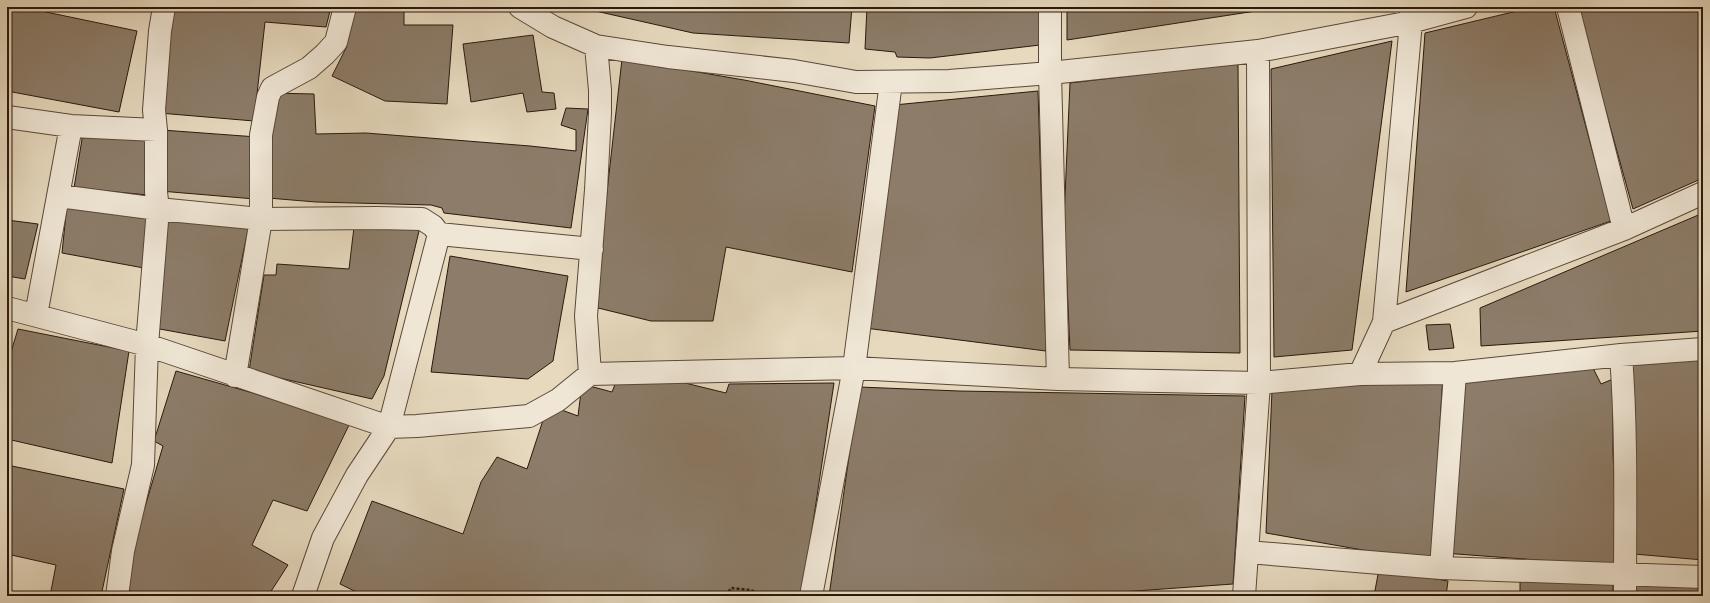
<svg xmlns="http://www.w3.org/2000/svg" width="1710" height="603" font-family="'EB Garamond',serif">
  <style>
    .building { fill: #8c7c69; stroke: #2b180d }
    .lines { fill: none; stroke-linecap: round; stroke-linejoin: round }
    .minor-casing { stroke: #5a4839; stroke-width: 24 }
    .path { stroke: #2b180d; stroke-width: 2.5; stroke-dasharray: 3 2; stroke-linecap: butt }
    .minor { stroke: #efe6d5; stroke-width: 22 }
  </style>
  <rect width="100%" height="100%" fill="#e6d9be"/>
  <filter id="stains"><feTurbulence type="fractalNoise" baseFrequency=".005" numOctaves="4"/><feColorMatrix values="0 0 0 0 .2 0 0 0 0 .09 0 0 0 0 .02 0 0 0 .5 -.17"/></filter>
  <radialGradient id="worn" r=".72"><stop offset=".6" stop-color="#630" stop-opacity="0"/><stop offset="1" stop-color="#630" stop-opacity=".3"/></radialGradient>
  <path class="building" d="M7 7H22L137 31 119 112 7 91Z
    M173 7H331L326 27 265 22 254 121 159 113Z
    M349 7H404V25H453L447 104 385 101 332 76 347 46 340 43Z
    M586 7H852L849 43 693 33 591 10Z
    M867 7H1040V45L930 58 897 57 895 52 865 49Z
    M1067 7H1282L1067 40Z
    M1534 7H1554L1611 221 1406 292 1425 33Z
    M1577 7H1703V178L1633 209Z
    M533 35 542 92 554 93 556 109 527 112 523 93 471 102 463 44Z
    M1392 41 1352 350 1274 357 1271 69Z
    M622 59 744 80 875 106 852 272 726 247 713 321H651L594 307Z
    M1238 63 1240 353 1070 350 1064 219 1070 83Z
    M1038 91 1046 351 865 328 894 105Z
    M270 93 314 94 316 134 366 133 530 146 576 151V130L561 125 566 108 588 109 571 228 444 213 442 208 431 205 316 202 268 198Z
    M162 130 257 137 255 199 160 191Z
    M83 133 152 137 148 195 74 188Z
    M67 204 150 212 144 268 62 253Z
    M1703 213V331L1481 346 1480 308Z
    M173 215 250 220 225 341 149 327 165 223Z
    M7 220 38 224 25 279 7 276Z
    M354 227H420L384 376 372 399 249 371 264 275H276L277 264 349 269Z
    M450 256 568 276 553 361 528 379 431 372Z
    M1450 324 1454 348 1429 350 1426 325Z
    M18 329 129 351 112 463 7 439V365Z
    M1703 356V560L1634 554 1628 363Z
    M1592 366 1601 384 1613 379V453L1618 566 1443 553 1462 374Z
    M176 371 351 421 307 511 273 500 252 545 288 565 268 596H247L240 593V596H147L121 588 163 446 154 441Z
    M1443 376 1431 562 1266 533 1272 390Z
    M616 382H681L726 393 729 384 834 383 802 596H365L340 584 372 501 463 534 481 482 497 457 527 469 548 405 578 416 582 384 612 392Z
    M859 387 959 391 1245 396 1233 584 1065 596H829Z
    M7 465 124 489 101 596H50L56 565 7 554Z
    M1379 569 1448 581 1446 596H1374Z
    M1520 575 1613 577V596H1520Z
    M1634 579 1703 584V596H1633Z"/>
  <g class="lines">
    <g class="minor-casing">
      <path id="minor" d="M520 7 553 27 596 46 668 57 794 71 856 82 949 81 1050 73V7
        M1568 7 1624 229
        M1258 51 1411 22 1466 7
        M7 117 71 126 156 130
        M59 196 158 209 261 219 377 218 422 219 433 226 439 234
        M7 308 147 345 389 427 439 234 592 249
        M36 315 71 126
        M1384 322 1411 22V7
        M1621 355C1627 436 1625 515 1625 596
        M590 374 586 316 596 190 600 113V90L596 46
        M1360 374 1384 322 1624 229 1703 193
        M235 376 261 219V135L268 97 272 88 309 68 325 54 336 42 345 7
        M1247 552 1441 568 1703 577
        M1441 568 1455 373
        M117 596 123 551 143 465 147 345 158 209 156 192V130L154 110 160 31 164 7
        M303 596 323 538 357 475 389 427 417 426 529 416 558 400 590 374 854 368 891 82
        M811 596 854 368 1058 379 1050 73 1258 51 1259 383 1058 379
        M1244 596 1259 383 1360 374 1455 373 1621 355 1703 349"/>
    </g>
    <path class="path" d="M726 596 731 588 750 590 769 596"/>
    <use href="#minor" class="minor"/>
  </g>
  <rect width="1710" height="603" fill="none" stroke="#e6d9be" stroke-width="24"/>
  <rect x="8" y="8" width="1694" height="587" fill="none" stroke="#2b180d" stroke-width="2"/>
  <rect x="12" y="12" width="1686" height="579" fill="none" stroke="#2b180d"/>
  <rect width="100%" height="100%" filter="url(#stains)"/>
  <rect width="100%" height="100%" fill="url(#worn)"/>
</svg>
